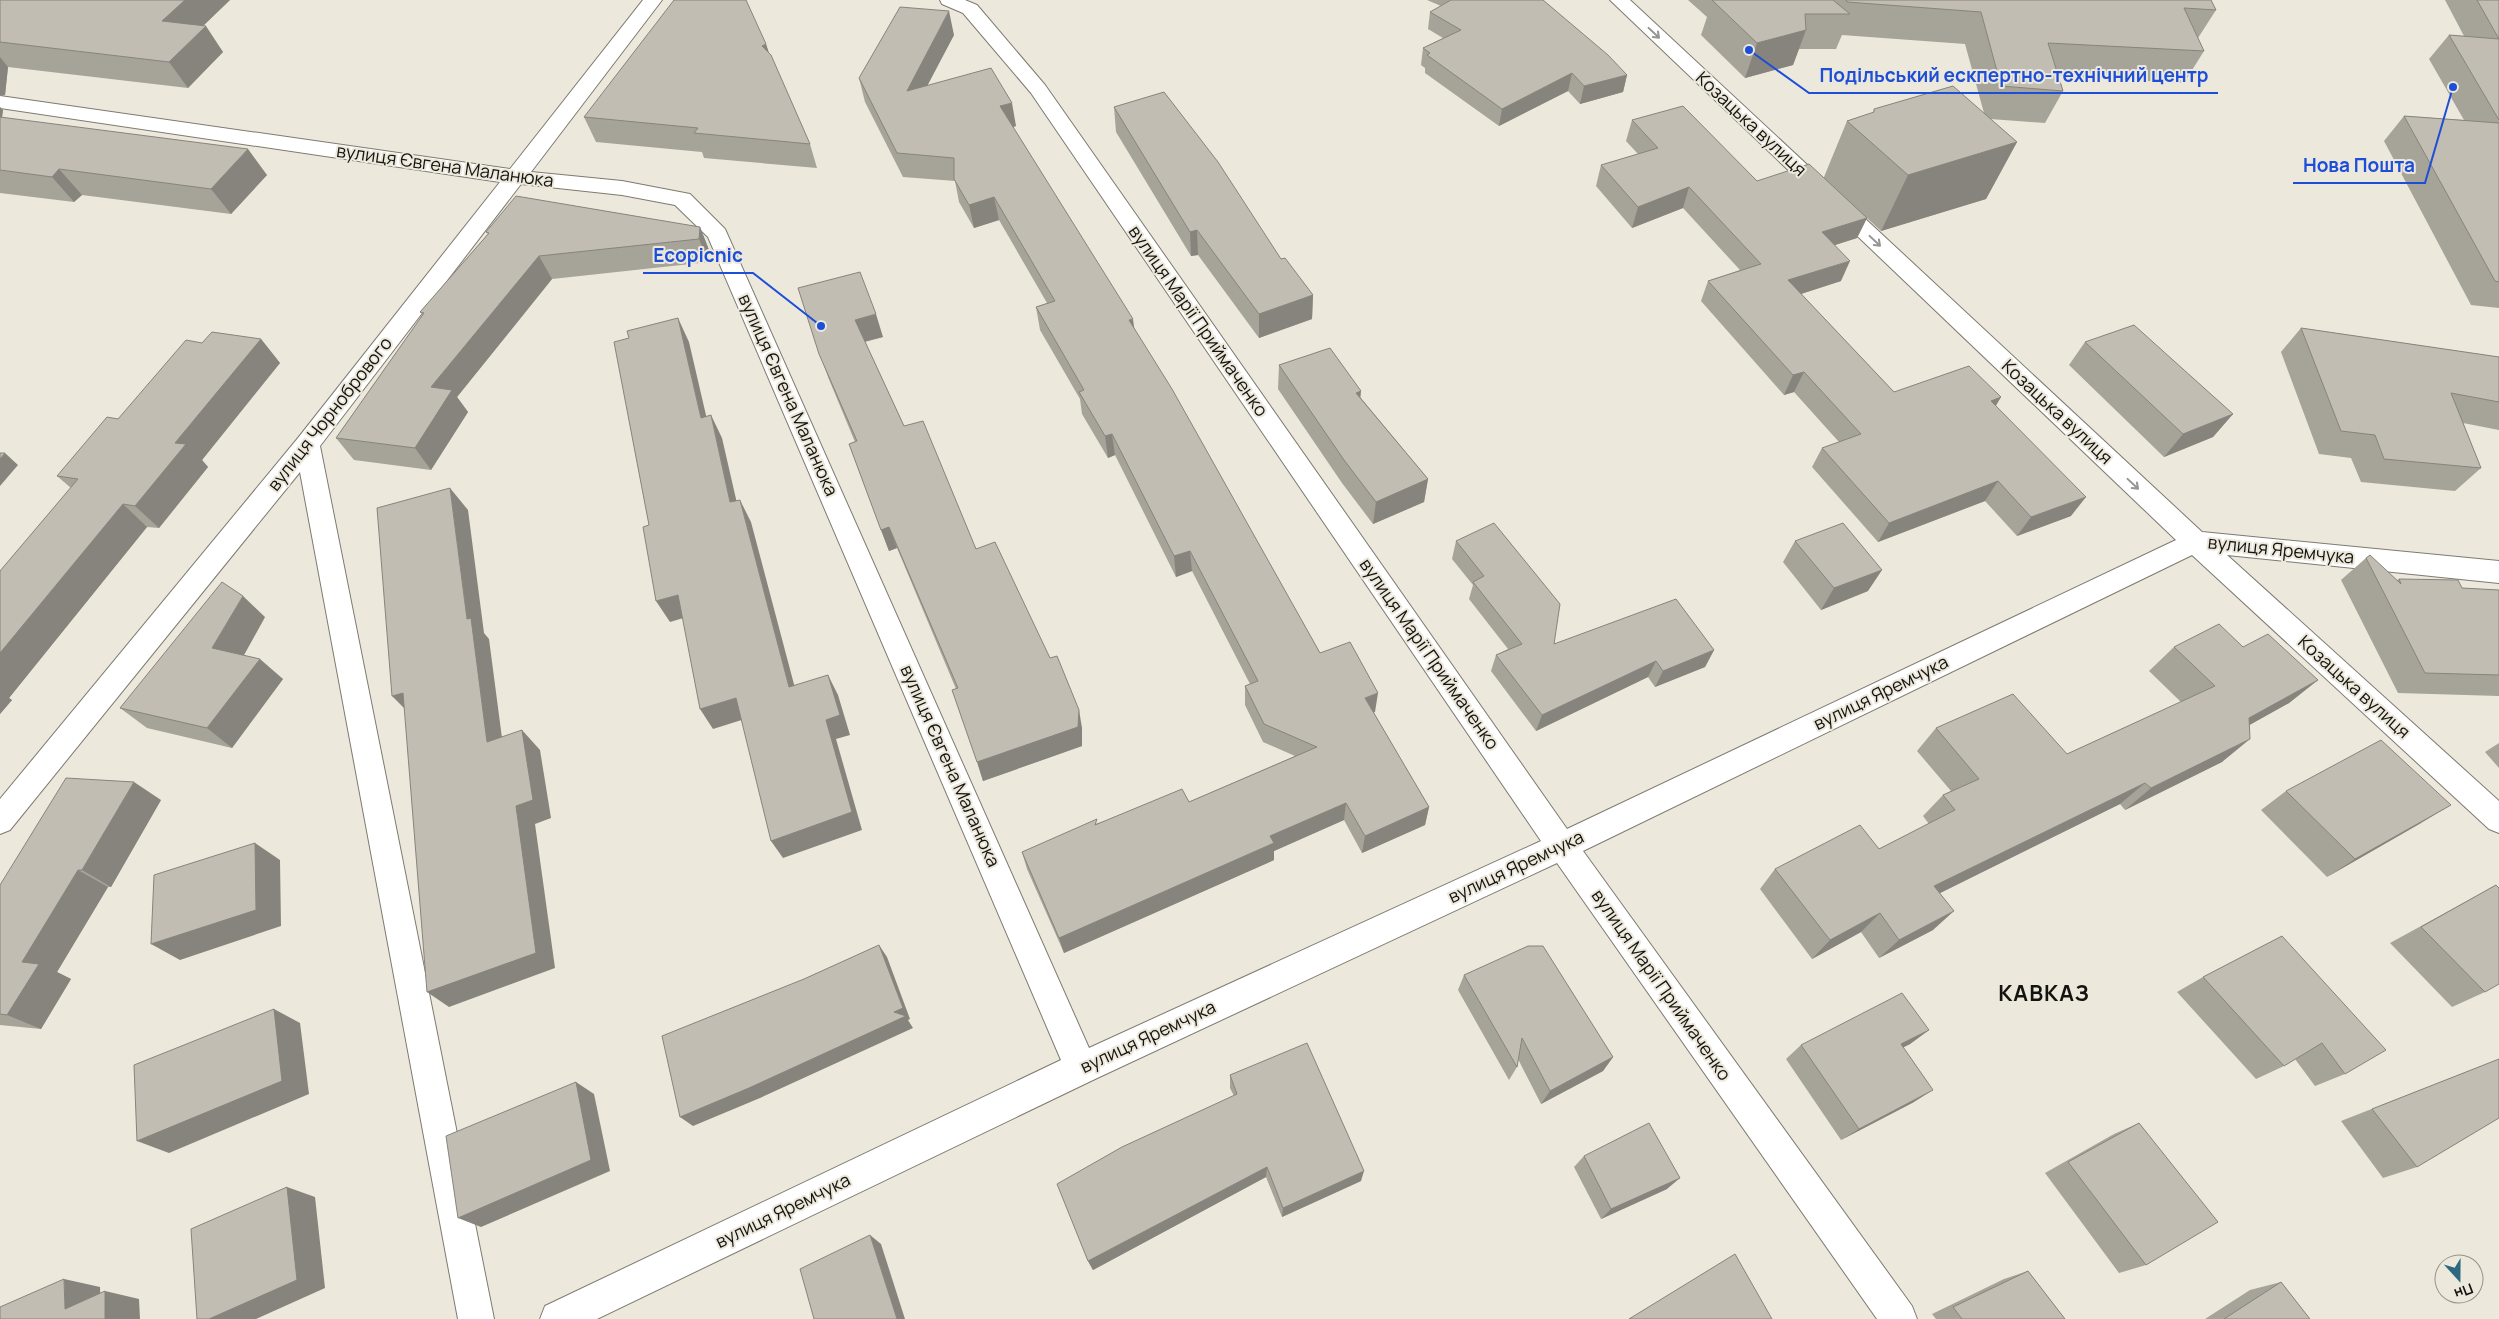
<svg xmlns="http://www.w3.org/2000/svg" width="2499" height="1319" font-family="Manrope,sans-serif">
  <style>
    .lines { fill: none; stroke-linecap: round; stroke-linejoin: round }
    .street-casing { stroke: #7e7a70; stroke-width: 2 }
    .street { fill: #fff; fill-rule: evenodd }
    .wall { fill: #a6a399 }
    .shaded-wall { fill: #87847d }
    .building { fill: #c1bdb2; stroke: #87847d }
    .oneway { stroke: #959593 }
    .labels { text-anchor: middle; stroke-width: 4; stroke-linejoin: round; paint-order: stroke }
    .street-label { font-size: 18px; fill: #14130f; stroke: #ece8dc }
    .district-label { font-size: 22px; font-weight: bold; letter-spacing: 1px; fill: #14130f; stroke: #ece8dc }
    .leader { fill: none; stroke: #1d4ed8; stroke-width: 2 }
    .callout-dot { fill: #1d4ed8; stroke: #ece8dc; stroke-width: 2 }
    .callout-label { font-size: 19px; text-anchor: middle; font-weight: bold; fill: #1d4ed8; stroke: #ece8dc; stroke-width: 4; stroke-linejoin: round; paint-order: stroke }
  </style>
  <rect width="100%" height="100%" fill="#ece8dc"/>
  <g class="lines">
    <g class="street-casing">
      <path id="street" d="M643 0H662L531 172 622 181 690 194 725 229 1089 1048 1541 841 1031 93 963 13 942 4 940 0H965L977 5 1045 85 1567 829 2176 540 1610 0H1630L2202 532 2499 561V583L2227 555 2499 801V833L2489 829 2192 555 1583 851 1912 1306 1917 1319H1877L1557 863 1093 1080 597 1319H540L545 1306 1061 1060 708 237 675 205 622 195 521 184 320 446 494 1319H458L300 472 10 830 0 834V799L298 438 500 182 0 108V96L510 169Z"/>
    </g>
    <use href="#street" class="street"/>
  </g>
  <path class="wall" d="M0 0H230L203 26 223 52 188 88 8 67 5 95 0 96Z
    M1427 0H1543L1627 75 1623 92 1580 104 1568 91 1499 126 1425 73V68L1421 65 1423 48 1443 38 1428 29 1430 12 1441 6Z
    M1688 0H2211L2216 10 2198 38 2204 51 2184 83 2059 76 2063 91 2045 123 1990 119 2017 142 1986 199 1881 231 1867 218 1857 238 1835 245 1841 281 1801 294 1894 392 2001 397 1996 406 2071 516 2017 536 1985 501 1878 542 1812 467 1822 448 1839 442 1794 392 1784 395 1701 301 1708 281 1740 270 1683 208 1632 228 1596 186 1601 165 1638 154 1626 141 1632 120 1757 181 1824 177 1847 121 1873 113 1874 109 1984 113 1965 44 1842 35 1836 49H1799L1793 65 1745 78 1701 35 1707 17Z
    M2445 0H2499V308L2471 305 2384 141 2404 116 2464 120 2429 59 2449 35 2464 36Z
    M954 35 927 85 1016 126 1013 127 1134 329 1320 653 1375 712H1373L1429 807 1425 825 1362 853 1344 820 1274 851V860L1064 953 1027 869 1022 852 1098 823 1189 802 1295 756 1263 742 1245 705V686L1250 684 1192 571 1176 577 1115 455 1108 458 1082 414 1080 399 1040 330 1036 307 1047 303 999 220 974 228 959 202 955 181 903 177 865 102 859 78Z
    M766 44 769 53 810 144 817 168 704 158 702 152 596 142 584 117Z
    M0 107 3 110 2 117 267 175 231 214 82 195 74 202 0 193Z
    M1114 107 1281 259 1313 295 1312 319 1259 338 1198 255 1191 256 1116 132Z
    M700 227 709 250V262L552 279 457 397 468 412 431 470 354 460 336 438 423 315 420 312 488 234 486 232Z
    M798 288 883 337 865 342 904 426 1082 728V746L983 781 956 689 897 548 889 551 849 444 855 442 828 377Z
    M2301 328 2499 357V430L2463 423 2481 468 2455 491 2361 482 2351 458 2319 454 2281 352Z
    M261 339 280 363 202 460 208 467 159 528 147 527 9 698 12 700 0 714V571L71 488 57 476 118 419 202 343Z
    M2085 342 2233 414 2213 437 2164 457 2069 365Z
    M1279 365 1361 398 1428 479 1424 502 1373 524 1342 483 1278 389Z
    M1456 541 1554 644 1714 650 1705 667 1655 687 1648 677 1536 731 1491 671 1496 655 1508 649 1469 599 1473 585 1452 559Z
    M1795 541 1868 591 1821 610 1783 562Z
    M2366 558 2397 580 2399 579 2462 588 2499 590V696L2398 693 2341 580Z
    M265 617 244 655 283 679 232 748 147 728 120 708Z
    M2174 647H2243L2318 680 2289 703 2249 725 2222 762 2125 810 2120 804 1940 893 1933 930 1879 958 1861 932 1812 959 1760 889 1775 869 1879 849 1929 824 1923 816 1943 795 1951 791 1917 751 1936 728 2067 754 2181 702 2149 671Z
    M2499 743V768L2485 752Z
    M2286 791 2421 823 2327 877 2261 810Z
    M161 800 111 887H108L57 972 71 979 41 1029 0 1025V885Z
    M2496 885 2485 992 2452 1007 2390 943Z
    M2282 936 2345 1074 2315 1086 2295 1059 2284 1066 2256 1079 2177 992 2203 977Z
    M1464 975 1613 1057 1603 1071 1541 1104 1518 1059 1517 1067 1509 1080 1458 990Z
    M1929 1030 1910 1044 1903 1047 1914 1102 1841 1140 1786 1059 1801 1045Z
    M2499 1059 2417 1167 2383 1178 2341 1121Z
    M1230 1075 1361 1181 1282 1217 1266 1177 1093 1270 1088 1261 1234 1096 1230 1088Z
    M2139 1123 2146 1265 2119 1273 2045 1173 2114 1134Z
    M1584 1156 1667 1189 1601 1219 1574 1167Z
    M2028 1271 2065 1319H1936L1932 1314 2004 1279Z
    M2281 1282 2310 1319H2205L2250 1290Z"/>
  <path class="shaded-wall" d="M185 0H230L181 47 162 21Z
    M949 11 954 35 912 115 907 91Z
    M206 26 223 52 188 88 169 62Z
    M1806 30 1793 65 1745 78 1757 43Z
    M766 44 774 69 762 46Z
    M0 57 8 67 5 95 0 96Z
    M1572 73 1568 91 1499 126 1502 109Z
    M1627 75 1623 92 1580 104 1584 86Z
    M1012 103 1016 126 1004 130 1000 106Z
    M0 107 3 110 0 133Z
    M2017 142 1986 199 1881 231 1908 175Z
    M248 149 267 175 231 214 211 189Z
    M59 169 82 195 74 202 52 177Z
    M1689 187 1683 208 1632 228 1638 207Z
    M994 197 999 220 974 228 969 205Z
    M1867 218 1857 238 1813 252 1822 232Z
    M700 227 709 250V262L699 239Z
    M1197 230 1198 255 1191 256 1190 232Z
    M539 256 552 279 457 397 468 412 431 470 415 448 431 387Z
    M1850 261 1841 281 1779 301 1788 280Z
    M1313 295 1312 319 1259 338V314Z
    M876 314 883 337 863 342 855 320Z
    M678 318 689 342 712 441 701 418Z
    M1133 319 1136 341 1129 320Z
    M261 339 280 363 202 460 208 467 159 528 135 506 175 443Z
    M1804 372 1794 392 1784 395 1793 375Z
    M1361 391 1359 414 1356 393Z
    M2001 397 1988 417 1991 401Z
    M2233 414 2213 437 2164 457 2183 434Z
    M711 415 722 438 742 525 730 502Z
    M1112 434 1115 455 1108 458 1105 436Z
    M5 453 18 465 0 486V459Z
    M1428 479 1424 502 1373 524 1376 502Z
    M1998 481 1985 501 1878 542 1889 523Z
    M450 488 468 510 484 633 489 639 505 761 487 742 467 619Z
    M2086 497 2071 516 2017 536 2031 517Z
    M740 500 751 522 800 707 789 687Z
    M123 504 147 527 9 698 12 700 0 714V653Z
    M889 527 897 548 889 551 881 530Z
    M1190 551 1192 571 1176 577 1174 556Z
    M1882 570 1868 591 1821 610 1834 588Z
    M678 595 690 616 670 622 656 601Z
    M243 596 265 617 236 669 212 648Z
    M1714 650 1705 667 1655 687 1663 671Z
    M260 659 283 679 232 748 207 728Z
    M1656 661 1648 677 1536 731 1542 715Z
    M828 675 838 695 850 735 836 739 862 830 783 858 771 841 826 720Z
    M2318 680 2289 703 2221 741 2249 718Z
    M403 693 412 716 392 696Z
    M1378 693 1375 712 1362 717 1365 698Z
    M736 698 748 718 713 729 700 709Z
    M1079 710 1082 728V746L983 781 977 762Z
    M522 730 540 750 551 818 535 824 555 968 449 1007 427 992 516 806Z
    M2250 739 2222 762 2125 810 2151 788Z
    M134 782 161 800 111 887 82 870Z
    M2145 783 2120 804 1914 906 1934 886Z
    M1346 803 1344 820 1274 851V860L1064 953 1059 938 1270 836Z
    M2451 805 2421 823 2327 877 2355 859Z
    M1429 807 1425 825 1362 853 1365 836Z
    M255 843 280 860 281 926 180 960 151 944Z
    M78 870 108 887 57 972 71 979 41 1029 7 1015 22 962Z
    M1954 911 1933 930 1879 958 1899 940Z
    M1880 913 1861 932 1812 959 1830 940Z
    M879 945 887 957 910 1019 908 1020 913 1028 760 1098 693 1126 680 1117 894 1012Z
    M274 1009 300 1023 309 1094 169 1153 137 1141Z
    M1929 1030 1910 1044 1883 1058 1901 1044Z
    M1613 1057 1603 1071 1541 1104 1550 1091Z
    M576 1082 594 1094 610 1171 481 1227 458 1218Z
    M1933 1090 1914 1102 1841 1140 1859 1129Z
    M1267 1167 1266 1177 1093 1270 1088 1261Z
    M1364 1171 1361 1181 1282 1217 1283 1208Z
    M1680 1178 1667 1189 1601 1219 1611 1209Z
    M287 1187 315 1197 325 1288 256 1319H209Z
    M870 1235 881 1244 905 1319H897Z
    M64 1279 100 1287 101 1316 65 1309Z
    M105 1291 139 1299 140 1319H105Z"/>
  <path class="building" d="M0 0H185L162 21 206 26 169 62 0 42Z
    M674 0H746L766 44 762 46 771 55 810 144 694 133 698 128 584 117Z
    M1451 0H1543L1608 55 1627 75 1584 86 1572 73 1502 109 1427 55 1430 53 1423 48 1461 30 1430 12Z
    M1712 0H1833L1850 14H1805L1806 30 1757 43Z
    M1846 0H2211L2216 10 2184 8 2204 51 2048 43 2063 91 2001 86 1981 12 1847 2Z
    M2477 0H2499V120L2449 35 2499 39Z
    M900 7 949 11 907 91 991 68 1012 103 1000 106 1133 319 1129 320 1172 389 1320 653 1350 642 1378 693 1365 698 1429 807 1365 836 1346 803 1270 836 1274 843 1059 938 1022 852 1097 819 1095 825 1182 789 1189 802 1317 747 1264 724 1245 686 1258 681 1190 551 1174 556 1112 434 1105 436 1079 392 1084 390 1036 307 1055 301 994 197 969 205 954 179V158L897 153 859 78Z
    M1953 86 2017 142 1908 175 1847 121 1874 112V109Z
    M1164 92 1218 162 1281 259 1285 258 1313 295 1259 314 1197 230 1190 232 1114 107Z
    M1683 106 1757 181 1809 164 1867 218 1822 232 1850 261 1788 280 1894 392 1969 366 2001 397 1991 401 2086 497 2031 517 1998 481 1889 523 1822 448 1861 434 1804 372 1793 375 1708 281 1761 264 1689 187 1638 207 1601 165 1658 148 1632 120Z
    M2404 116 2499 123V282L2495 281Z
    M0 117 248 149 211 189 59 169 52 177 0 170Z
    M516 196 700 227 699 239 539 256 431 387 452 390 415 448 336 438 424 313 420 312 489 233 486 232Z
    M860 272 876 314 855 320 904 426 923 421 976 549 995 542 1050 658 1057 656 1079 710 1078 727 977 762 952 690 958 688 889 527 881 530 849 444 857 441 819 354 798 288Z
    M678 318 701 418 711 415 730 502 740 500 789 687 828 675 840 715 826 720 852 812 771 841 736 698 700 709 678 595 656 601 643 527 649 525 614 342 629 338 627 331Z
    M2134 325 2233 414 2183 434 2085 342Z
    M2301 328 2499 357V402L2451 393 2481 468 2384 459 2375 435 2341 431Z
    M212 332 261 339 175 443 186 444 135 506 123 504 0 653V571L78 479 57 476 107 417 118 419 186 340 202 343Z
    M1330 348 1361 391 1356 393 1428 479 1376 502 1344 460 1279 365Z
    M0 453H5L0 459Z
    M450 488 467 619 471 618 487 742 522 730 533 800 516 806 536 953 427 992 403 693 392 696 377 508Z
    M1494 523 1560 604 1554 644 1676 599 1714 650 1663 671 1656 661 1542 715 1496 655 1522 644 1473 582 1484 576 1456 541Z
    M1843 523 1882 570 1834 588 1795 541Z
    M2370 555 2401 584 2399 579 2458 580 2462 588 2499 590V675L2425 673 2366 558Z
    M222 582 243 596 212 648 260 659 207 728 120 708Z
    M2219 624 2243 647 2268 634 2318 680 2249 718 2250 739 2151 788 2145 783 1934 886 1954 911 1899 940 1880 913 1830 940 1775 869 1860 825 1879 849 1955 810 1943 795 1979 779 1936 728 2013 694 2067 754 2215 686 2174 647Z
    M2381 740 2451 805 2355 859 2286 791Z
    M66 778 134 782 82 870H78L22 962 39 964 7 1015 0 1014V885Z
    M255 843 256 910 151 944 154 875Z
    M2496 885 2499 888V984L2485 992 2421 927Z
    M2282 936 2386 1050 2345 1074 2322 1043 2284 1066 2203 977Z
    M879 945 903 1008 894 1012 906 1016 749 1088 680 1117 662 1036 804 979Z
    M1528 946H1543L1613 1057 1550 1091 1522 1038 1517 1067 1464 975Z
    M1902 993 1929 1030 1901 1044 1933 1090 1859 1129 1801 1045Z
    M274 1009 282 1081 137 1141 134 1065Z
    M1307 1043 1364 1171 1283 1208 1267 1167 1088 1261 1057 1184 1122 1147 1237 1094 1230 1075Z
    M2499 1059V1118L2417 1167 2372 1109Z
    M576 1082 591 1160 458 1218 446 1136Z
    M1649 1123 1680 1178 1611 1209 1584 1156Z
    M2139 1123 2218 1222 2146 1265 2068 1162Z
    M287 1187 297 1280 209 1319H197L191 1229Z
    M870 1235 897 1319H814L800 1269Z
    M1735 1254 1772 1319H1629Z
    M2028 1271 2065 1319H1962L1953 1307Z
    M64 1279 65 1309 105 1291V1319H0V1307Z
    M2281 1282 2310 1319H2224Z"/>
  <defs><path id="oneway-shaft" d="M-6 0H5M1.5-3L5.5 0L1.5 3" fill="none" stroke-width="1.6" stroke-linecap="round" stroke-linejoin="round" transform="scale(1.25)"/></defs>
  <g class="oneway">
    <use href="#oneway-shaft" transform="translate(1654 33) rotate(43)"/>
    <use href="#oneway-shaft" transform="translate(1875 241) rotate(43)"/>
    <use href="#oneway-shaft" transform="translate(2133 484) rotate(43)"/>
  </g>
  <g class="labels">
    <g class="street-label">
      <text transform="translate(1751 124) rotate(43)" y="6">Козацька вулиця</text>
      <text transform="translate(445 166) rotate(8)" y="6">вулиця Євгена Маланюка</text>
      <text transform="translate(1198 321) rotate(55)" y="6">вулиця Марії Приймаченко</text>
      <text transform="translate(788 395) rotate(66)" y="6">вулиця Євгена Маланюка</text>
      <text transform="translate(2057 412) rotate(43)" y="6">Козацька вулиця</text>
      <text transform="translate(330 414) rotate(-52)" y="6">вулиця Чорнобрового</text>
      <text transform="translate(2281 550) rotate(6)" y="6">вулиця Яремчука</text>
      <text transform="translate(1429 654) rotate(55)" y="6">вулиця Марії Приймаченко</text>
      <text transform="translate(2354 687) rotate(42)" y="6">Козацька вулиця</text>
      <text transform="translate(1881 693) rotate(-26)" y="6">вулиця Яремчука</text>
      <text transform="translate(950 766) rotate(66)" y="6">вулиця Євгена Маланюка</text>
      <text transform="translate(1516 867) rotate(-25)" y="6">вулиця Яремчука</text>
      <text transform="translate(1661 985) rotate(55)" y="6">вулиця Марії Приймаченко</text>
      <text transform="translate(1148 1037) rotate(-25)" y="6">вулиця Яремчука</text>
      <text transform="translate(783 1211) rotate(-26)" y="6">вулиця Яремчука</text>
    </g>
    <g class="district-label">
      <text x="2044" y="1001">КАВКАЗ</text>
    </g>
  </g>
  <path class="leader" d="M1749 50L1809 93H2218M2453 87L2425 183H2293M821 326L753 273H643"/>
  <g class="callout-dot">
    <circle cx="1749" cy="50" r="5"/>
    <circle cx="2453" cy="87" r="5"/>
    <circle cx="821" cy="326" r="5"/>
  </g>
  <g class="callout-label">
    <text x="2014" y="82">Подільський ескпертно-технічний центр</text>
    <text x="2359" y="172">Нова Пошта</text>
    <text x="698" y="262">Ecopicnic</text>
  </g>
  <g transform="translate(2459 1279) rotate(159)"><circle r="24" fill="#ece8dc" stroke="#96938a"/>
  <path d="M0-4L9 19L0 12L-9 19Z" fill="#2d6880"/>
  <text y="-8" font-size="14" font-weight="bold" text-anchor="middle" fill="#14130f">Пн</text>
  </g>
</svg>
